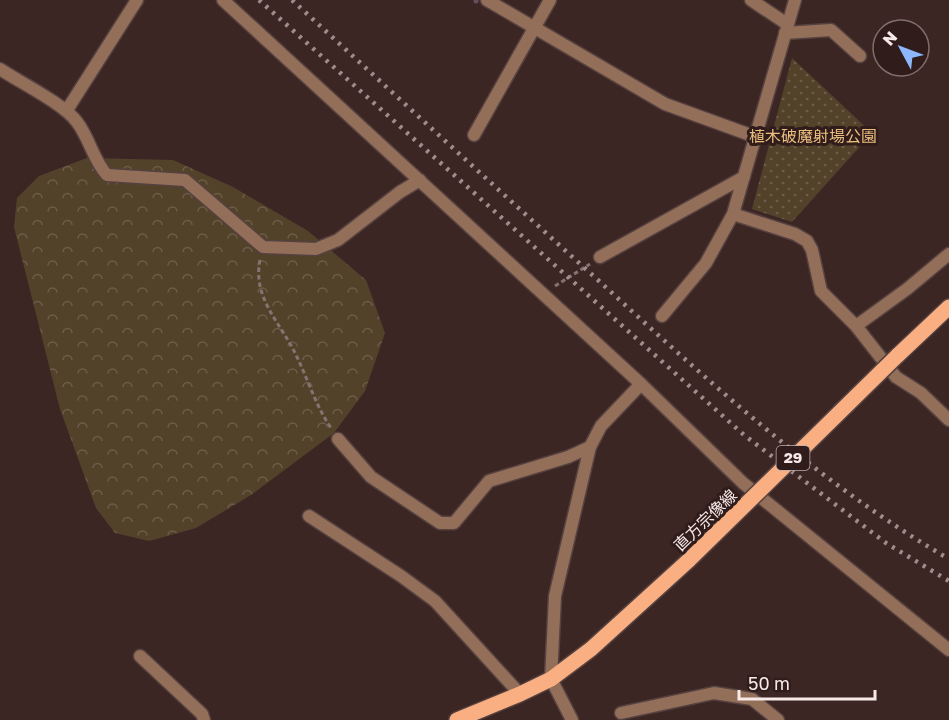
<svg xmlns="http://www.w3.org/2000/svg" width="949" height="720" font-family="'Golos Text','Noto Sans JP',sans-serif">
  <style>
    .forest { fill: url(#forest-crowns) }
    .park { fill: url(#park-dots) }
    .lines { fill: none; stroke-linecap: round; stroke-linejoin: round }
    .stream { stroke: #674d5e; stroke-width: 5 }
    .minor-casing { stroke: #55413f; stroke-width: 15 }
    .tertiary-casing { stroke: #55413f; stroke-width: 15 }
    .primary-casing { stroke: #55413f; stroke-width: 18 }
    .path { stroke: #857371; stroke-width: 3; stroke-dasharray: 4.5 3; stroke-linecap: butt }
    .minor { stroke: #936e59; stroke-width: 12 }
    .tertiary { stroke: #936e59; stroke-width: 12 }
    .primary { stroke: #faaf83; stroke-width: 15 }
    .rail { stroke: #9e8d8b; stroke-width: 4.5; stroke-dasharray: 3 6; stroke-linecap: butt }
    .primary-bridge-casing { stroke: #55413f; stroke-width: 18; stroke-linecap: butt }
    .primary-bridge { stroke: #faaf83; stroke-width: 15 }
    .labels { text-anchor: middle; stroke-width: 6; stroke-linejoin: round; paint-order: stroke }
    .shield { fill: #301d1b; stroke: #bbacaa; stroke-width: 1.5 }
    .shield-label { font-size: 15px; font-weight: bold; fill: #f7e9e7 }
    .park-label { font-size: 16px; fill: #eabe7f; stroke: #301d1b }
    .street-label { font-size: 16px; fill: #f7e9e7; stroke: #301d1b }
  </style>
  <defs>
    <pattern id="forest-crowns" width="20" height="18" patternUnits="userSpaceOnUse" patternTransform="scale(1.5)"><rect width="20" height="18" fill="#53422a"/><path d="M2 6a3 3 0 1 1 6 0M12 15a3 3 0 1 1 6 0" fill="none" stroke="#6c5d49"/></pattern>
    <pattern id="park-dots" width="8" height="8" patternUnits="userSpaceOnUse" patternTransform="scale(1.5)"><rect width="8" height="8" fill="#53422a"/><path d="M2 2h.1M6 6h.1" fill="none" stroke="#6c5d49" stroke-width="1.8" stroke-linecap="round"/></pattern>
  </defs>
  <rect width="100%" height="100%" fill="#3b2624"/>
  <path class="forest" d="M87 158 173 160 233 187 308 231 366 280 385 333 365 391 334 433 251 495 196 528 149 541 115 533 96 508 60 409 14 227 17 198 39 176Z"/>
  <path class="park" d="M792 58 872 133 792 222 752 209Z"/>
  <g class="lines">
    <path class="stream" d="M476 0V1"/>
    <g class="minor-casing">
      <path id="minor" d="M223 0 641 384 743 483 949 650
        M487 0 665 104 756 137
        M751 0 787 24
        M785 33 831 30 860 56
        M0 69C21 83 64 104 77 122 90 139 93 160 107 175L185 180 263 247 316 249 338 240 400 192 420 180
        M67 110 137 0
        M474 135 550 0
        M733 214 795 234 807 241 812 250 821 291 856 326 896 377 921 393 949 420
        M600 257 744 177
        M662 316 706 263 733 214 795 0
        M856 326 907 289 949 254
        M338 439 371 477 440 523H454L489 481 568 457 590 447
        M309 516 401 576 435 601 520 694
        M140 656 202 714 204 720
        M551 679 572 720
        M621 713 714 693 752 699 778 720"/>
    </g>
    <g class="tertiary-casing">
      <path id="tertiary" d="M551 679 555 596 590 447 601 426 641 384"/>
    </g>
    <g class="primary-casing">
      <path id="primary" d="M897 356 949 307
        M457 720 520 694 551 679 591 649 689 560"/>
    </g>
    <path class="path" d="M260 260C252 299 282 324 297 357 308 380 316 406 331 428
      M555 286 590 264"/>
    <use href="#minor" class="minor"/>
    <use href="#tertiary" class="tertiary"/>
    <use href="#primary" class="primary"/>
    <path class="rail" d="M259 0 744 435 886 543 949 581
      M292 0C394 94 496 188 599 281 708 381 820 484 949 559"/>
    <g class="primary-bridge-casing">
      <path id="primary-bridge" d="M689 560 897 356"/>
    </g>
    <use href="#primary-bridge" class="primary-bridge"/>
  </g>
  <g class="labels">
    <rect class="shield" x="776.5" y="446" width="33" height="24" rx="4.5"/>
    <g class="shield-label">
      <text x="793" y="463">29</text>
    </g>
    <g class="park-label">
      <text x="813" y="142">植木破魔射場公園</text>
    </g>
    <g class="street-label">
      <text transform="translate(705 520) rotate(-44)" y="6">直方宗像線</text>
    </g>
  </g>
  <g transform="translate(901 48) rotate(311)"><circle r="28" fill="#301d1b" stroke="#806f6d" stroke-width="1.5"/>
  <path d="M0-4.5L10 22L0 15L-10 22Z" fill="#8eb8fd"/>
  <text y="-9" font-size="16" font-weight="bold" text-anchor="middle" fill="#f7e9e7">N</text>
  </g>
  <path d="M739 690v9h136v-9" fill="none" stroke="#f7e9e7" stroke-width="3"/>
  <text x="748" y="690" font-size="18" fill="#f7e9e7" stroke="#301d1b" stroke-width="4.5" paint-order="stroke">50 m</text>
</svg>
